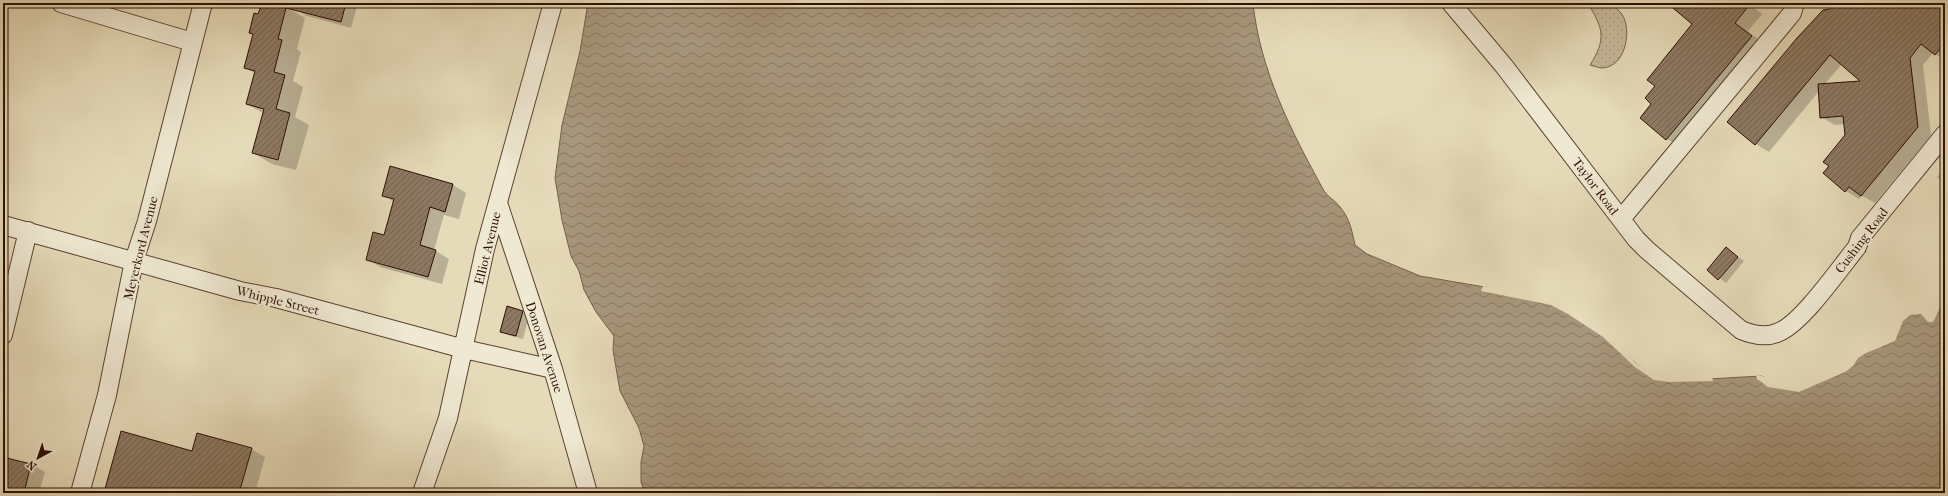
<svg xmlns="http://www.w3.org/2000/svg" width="1948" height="496" font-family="'IM FELL French Canon',serif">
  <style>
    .grass { fill: url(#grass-dots); stroke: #79644e }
    .water { fill: url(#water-waves); stroke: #76604b }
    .pier { fill: #e6dbb9 }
    .shadow { fill: #0003; fill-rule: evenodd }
    .building { fill: url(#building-hatch); stroke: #2c0f03 }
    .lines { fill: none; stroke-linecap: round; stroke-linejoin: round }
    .minor-casing { stroke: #5a4230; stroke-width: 20 }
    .minor { stroke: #efe8d2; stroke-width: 18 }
    .labels { text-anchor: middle; stroke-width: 4; stroke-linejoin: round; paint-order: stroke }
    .street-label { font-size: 13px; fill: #2c0f03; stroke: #efe8d2 }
  </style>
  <defs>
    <pattern id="grass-dots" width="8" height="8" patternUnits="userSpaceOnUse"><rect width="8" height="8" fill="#c6b89a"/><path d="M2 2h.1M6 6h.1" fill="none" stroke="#aa9d83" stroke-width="1.8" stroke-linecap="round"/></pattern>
    <pattern id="water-waves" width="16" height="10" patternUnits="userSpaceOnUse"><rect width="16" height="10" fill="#a7967b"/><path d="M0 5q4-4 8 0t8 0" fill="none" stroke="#887963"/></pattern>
    <pattern id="building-hatch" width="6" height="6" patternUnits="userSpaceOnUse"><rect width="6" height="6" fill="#8d7962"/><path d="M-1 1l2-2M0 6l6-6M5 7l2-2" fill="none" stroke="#73624f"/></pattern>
  </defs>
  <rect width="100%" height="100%" fill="#e6dbb9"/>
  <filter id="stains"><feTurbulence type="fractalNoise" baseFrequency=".005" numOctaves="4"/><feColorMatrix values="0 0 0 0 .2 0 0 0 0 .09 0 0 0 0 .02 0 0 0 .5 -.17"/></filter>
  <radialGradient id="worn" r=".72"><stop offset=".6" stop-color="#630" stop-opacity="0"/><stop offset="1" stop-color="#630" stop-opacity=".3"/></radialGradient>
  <path class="grass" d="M1590 3 1612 4C1616 8 1622 13 1624 18 1631 34 1625 67 1602 68 1599 68 1594 66 1590 65 1606 40 1604 29 1588 4Z"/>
  <path class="water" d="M588 3H1253C1260 70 1291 131 1323 189 1327 197 1335 200 1340 207 1350 219 1352 231 1355 245L1367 254 1420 276 1514 292 1554 303 1579 316 1654 378 1674 381 1761 376 1773 380H1798L1834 368 1846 360 1852 345 1929 304 1945 263V493H645L641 482V462L644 446 639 428 620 391 613 350 614 336 596 312 584 290 579 271 571 256 562 220 555 178 562 125 580 51Z"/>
  <path class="pier" d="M1945 261V292L1938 312 1933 322H1928L1921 314 1910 315 1903 321 1895 341 1866 353 1858 358 1853 366 1845 372 1799 392 1768 387 1757 379 1756 375 1773 378 1795 374 1798 378 1826 363 1833 365 1845 358 1850 344 1867 336 1877 321 1890 310 1918 299 1927 302 1925 285Z
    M1483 286 1514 290 1554 301 1580 314 1599 328 1636 363 1654 376 1674 379 1712 376 1713 381 1669 382 1654 380 1635 367 1603 337 1568 314 1551 305 1481 291Z"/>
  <path class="shadow" d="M263 3H273L286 7 305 18 297 49 301 52 293 81 303 87 295 117 309 125 296 170 272 164 253 153 263 113 247 104 255 73 245 68Z
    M299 3H358L351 28 307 16 297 10Z
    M1668 3H1748L1762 14 1748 31 1765 45 1680 147 1667 139 1641 117 1652 104 1656 86 1694 24Z
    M1836 3H1945V60L1933 53 1923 65 1931 135 1875 203 1862 196 1859 199 1846 191 1845 124 1835 125 1821 117 1819 91 1769 152 1756 144 1831 10ZM1842 64 1863 81 1825 84Z
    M1943 170H1945V184L1937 177Z
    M453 185 466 193 459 219 444 215 434 250 449 259 442 284 380 267 367 259 384 237 394 202 383 195Z
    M1727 249 1744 261 1726 283 1709 270Z
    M522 312 529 316 523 339 508 335 501 331Z
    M251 449 265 457 255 493H114L106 489 193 453Z
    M3 458 31 464 45 472 39 493H3Z"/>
  <path class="building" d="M262 3 282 4V3H346L341 22 286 8 278 39 282 40 274 72 285 75 276 109 290 113 278 160 252 153 264 109 246 104 255 71 244 68 253 34 249 33 254 13 258 14Z
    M1667 3H1751L1735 23 1752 36 1666 140 1640 118 1651 104 1645 98 1655 86 1647 80 1692 24Z
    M1835 3H1945V43L1935 55 1921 44 1910 58 1918 127 1861 196 1849 187 1845 192 1823 173 1829 166 1823 162 1845 135 1843 116 1820 118 1818 84 1860 81 1830 55 1755 145 1727 122 1797 38 1823 10 1830 9Z
    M390 166 453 184 445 212 430 207 420 245 436 250 428 277 366 260 373 232 384 235 394 199 382 196Z
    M1726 247 1738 257 1718 280 1707 270Z
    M507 306 523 311 516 336 500 332Z
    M121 431 192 451 197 433 252 448 239 493H119L105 489Z
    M3 457 31 464 24 493H3Z"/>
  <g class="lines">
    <g class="minor-casing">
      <path id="minor" d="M61 3 192 42
        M1451 3 1504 66 1636 239 1647 250 1741 330C1753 335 1767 338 1779 332 1802 323 1840 268 1857 247L1860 238 1945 134
        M498 203 553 369 588 493
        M1621 219 1783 24 1792 13 1795 3
        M3 225 240 291 276 298 464 349 553 369
        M3 335 28 231
        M80 493 107 395 134 261 147 221 203 3
        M422 493 448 418 485 249 553 3"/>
    </g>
    <use href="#minor" class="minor"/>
  </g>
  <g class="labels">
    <g class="street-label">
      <text transform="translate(1596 186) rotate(53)" y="5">Taylor Road</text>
      <text transform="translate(1861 240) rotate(-53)" y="5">Cushing Road</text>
      <text transform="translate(140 248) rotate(-76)" y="5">Meyerkord Avenue</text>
      <text transform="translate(487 248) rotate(-76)" y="5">Elliot Avenue</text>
      <text transform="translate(278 300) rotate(14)" y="5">Whipple Street</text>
      <text transform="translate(545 347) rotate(72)" y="5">Donovan Avenue</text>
    </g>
  </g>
  <rect width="1948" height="496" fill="none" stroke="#e6dbb9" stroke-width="16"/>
  <rect x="4" y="4" width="1940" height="488" fill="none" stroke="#2c0f03" stroke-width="2"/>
  <rect x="8" y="8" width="1932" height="480" fill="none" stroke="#2c0f03"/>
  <g transform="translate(38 458) rotate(220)" stroke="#efe8d2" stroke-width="3" paint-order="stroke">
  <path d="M0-3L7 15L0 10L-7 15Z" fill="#2c0f03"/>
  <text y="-6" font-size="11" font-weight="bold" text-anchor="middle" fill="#2c0f03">N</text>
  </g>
  <rect width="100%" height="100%" filter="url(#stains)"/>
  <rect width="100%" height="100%" fill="url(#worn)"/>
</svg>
